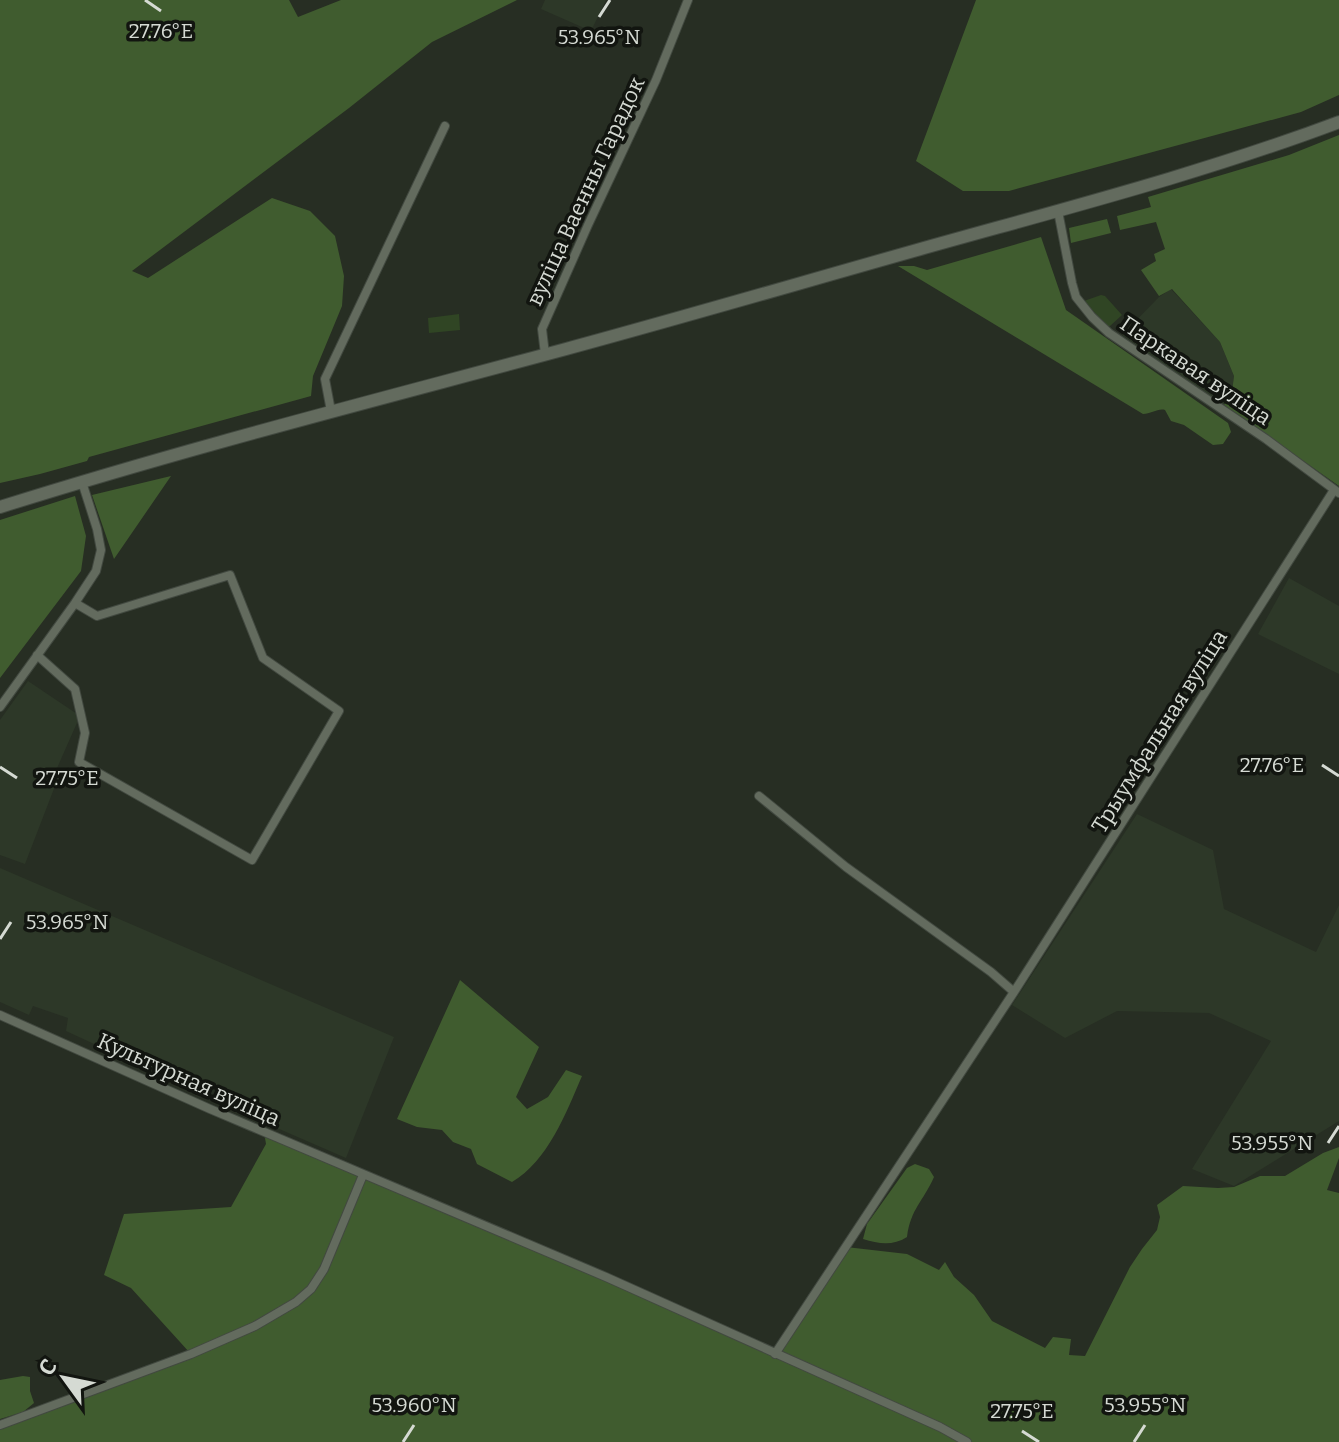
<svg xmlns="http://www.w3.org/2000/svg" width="1339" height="1442" font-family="Bitter,serif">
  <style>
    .built { fill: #2d3828 }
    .green { fill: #304524 }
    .forest { fill: #405c2f }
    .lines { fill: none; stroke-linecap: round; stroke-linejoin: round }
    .street-casing { stroke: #424940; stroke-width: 10 }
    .secondary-casing { stroke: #424940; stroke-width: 14 }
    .street { stroke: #636b5e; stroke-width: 8 }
    .secondary { stroke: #636b5e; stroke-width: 12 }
    .ticks { fill: none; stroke: #d5dad3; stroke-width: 3 }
    .labels { text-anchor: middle; stroke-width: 7; stroke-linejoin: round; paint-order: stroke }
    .street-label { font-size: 22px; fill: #d5dad3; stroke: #121510 }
    .ticks-label { font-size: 20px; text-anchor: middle; fill: #d5dad3; stroke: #121510; stroke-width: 7; stroke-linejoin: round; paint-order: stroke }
  </style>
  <rect width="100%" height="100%" fill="#272e23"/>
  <path class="built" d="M545 0H606L591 31 541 9Z
    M1171 289 1220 342 1234 376 1232 393 1222 406 1122 335 1159 297Z
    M1289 578 1339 606V674L1258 634Z
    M28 681 80 716 54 775 55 786 25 864 0 855V720Z
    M1137 814 1213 850 1224 909 1316 952 1339 905V1121L1234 1186 1192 1169 1271 1041 1209 1013 1117 1011 1065 1038 1012 1005Z
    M0 868 394 1037 346 1158 231 1108 227 1100 228 1095 210 1089 196 1091 66 1031 68 1018 33 1006 29 1015 0 1002Z"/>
  <path class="green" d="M1101 295 1105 296 1122 315 1110 326H1107L1084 301Z
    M459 314 460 330 429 333 428 318Z"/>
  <path class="forest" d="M0 0H289L298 17 341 0H517L432 42 349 108 132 271 148 278 272 198 310 211 335 236 344 276 342 306 313 376 311 396 89 457 87 461 40 474 0 483Z
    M976 0H1339V95L1301 112 1009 191H963L916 161Z
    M1339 135V486L1224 405 1232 392 1234 376 1220 342 1172 289 1159 296 1141 270 1156 261 1154 254 1165 249 1156 222 1120 230 1117 216 1151 207 1148 197 1289 155Z
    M1107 219 1111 233 1071 243 1069 228Z
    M1041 237 1066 310 1228 423 1231 432 1223 444 1213 445 1184 425 1171 421 1165 410C1158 408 1151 414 1143 414L898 266H914L927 270Z
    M171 476 114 559 92 495Z
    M75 496 86 536 81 571 0 678V520Z
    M460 980 539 1047 516 1097 527 1109 548 1097 566 1070 582 1076C566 1113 548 1161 512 1182L477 1164 471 1149 453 1142 442 1130 417 1127 397 1119Z
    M264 1132 775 1354 846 1247 907 1254 939 1270 945 1262 954 1277 974 1295 992 1321 1045 1348 1053 1337 1071 1339 1069 1355 1085 1356 1130 1267 1142 1249 1157 1230 1160 1217 1157 1205 1183 1186 1218 1188 1234 1187 1260 1176H1285L1323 1153 1339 1147V1158L1327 1190 1339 1193V1442H0V1425L190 1353 131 1288 104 1275 124 1214 231 1207 266 1144Z
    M915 1164 929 1169 934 1177C923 1202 911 1208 907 1237 893 1246 879 1244 863 1239L867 1224 907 1168Z
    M23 1376 30 1377V1391L34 1403 23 1412 0 1419V1380Z"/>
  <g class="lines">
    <g class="street-casing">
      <path id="street" d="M1058 211 1072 283 1076 297 1092 317 1109 333 1266 439 1339 493
        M545 354 542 329 588 225 656 80 688 0
        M331 411 325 379 445 126
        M37 655 75 689 85 733 79 762 252 860 339 711 263 658 230 575 97 616 75 603
        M0 707 75 603 96 571 101 550 97 529 82 482
        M759 796 846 867 991 972 1014 992
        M0 1015 210 1109 606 1277 940 1427 967 1442
        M775 1354 1014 992 1334 490
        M0 1425 191 1354 255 1326 296 1302 311 1289 324 1269 363 1175"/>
    </g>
    <g class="secondary-casing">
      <path id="secondary" d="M0 507C187 448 377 400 566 349 684 317 800 283 917 250 1059 210 1201 174 1339 122"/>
    </g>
    <use href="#street" class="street"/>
    <use href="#secondary" class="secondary"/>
  </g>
  <path class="ticks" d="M145 0 161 11M599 17 610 0M1322 765 1339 776M0 767 17 778M0 939 11 922M1328 1143 1339 1126M1022 1431 1039 1442M403 1442 414 1425M1134 1442 1145 1425"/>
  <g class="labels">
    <g class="street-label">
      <text transform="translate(585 191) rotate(-65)" y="8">вуліца Ваенны Гарадок</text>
      <text transform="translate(1196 370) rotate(34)" y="8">Паркавая вуліца</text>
      <text transform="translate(1159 731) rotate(-58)" y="8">Трыумфальная вуліца</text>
      <text transform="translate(189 1079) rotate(24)" y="8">Культурная вуліца</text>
    </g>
  </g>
  <g class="ticks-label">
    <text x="161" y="38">27.76°E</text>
    <text x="599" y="44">53.965°N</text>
    <text x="1272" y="772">27.76°E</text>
    <text x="67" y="785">27.75°E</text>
    <text x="67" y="929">53.965°N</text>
    <text x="1272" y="1150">53.955°N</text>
    <text x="414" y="1412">53.960°N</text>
    <text x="1145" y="1412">53.955°N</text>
    <text x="1022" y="1418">27.75°E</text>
  </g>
  <g transform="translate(64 1378) rotate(303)" stroke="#121510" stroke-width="6" paint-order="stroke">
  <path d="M0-6L14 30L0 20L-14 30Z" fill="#d5dad3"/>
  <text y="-12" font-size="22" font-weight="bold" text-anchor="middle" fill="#d5dad3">С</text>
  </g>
</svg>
